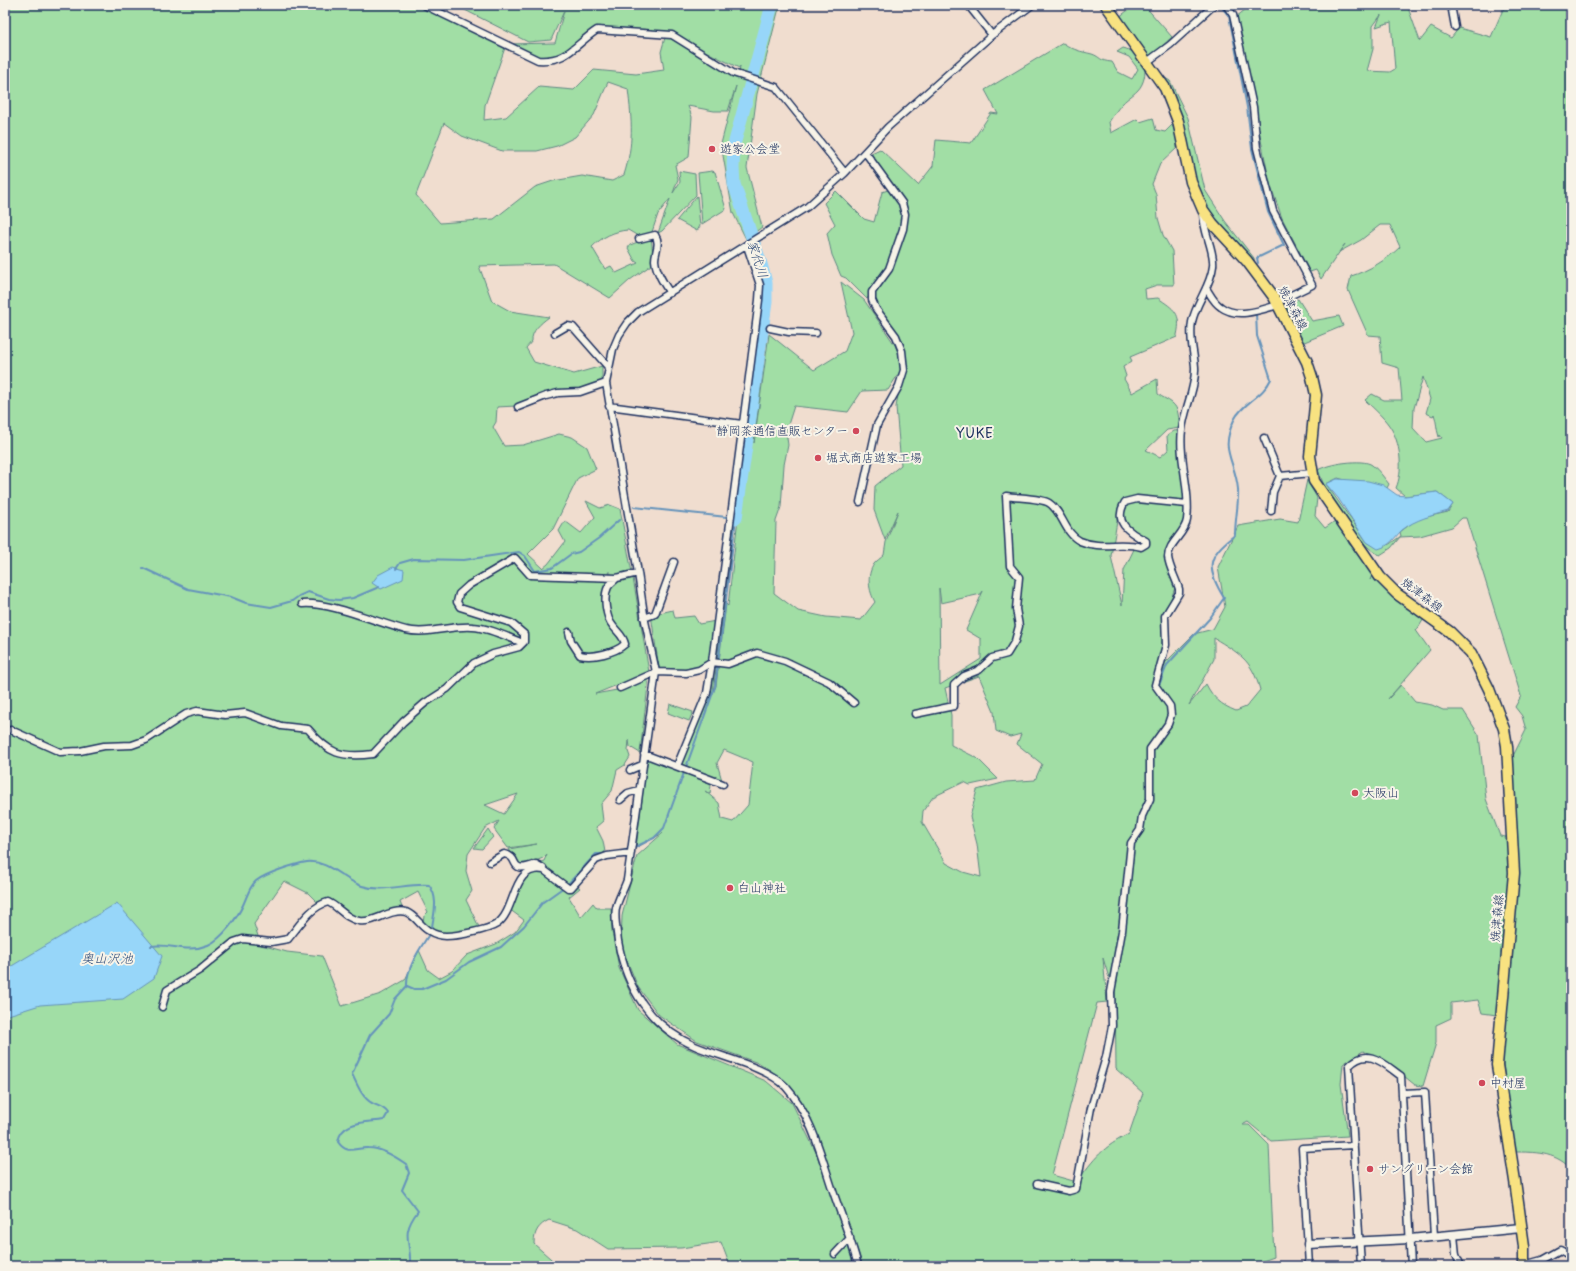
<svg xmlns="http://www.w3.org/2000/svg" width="1576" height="1271" font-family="Pangolin,'Klee One',sans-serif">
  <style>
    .green { fill: #a1dea5; stroke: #5e8682; fill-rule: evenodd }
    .water { fill: #97d6f9; stroke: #6593bb }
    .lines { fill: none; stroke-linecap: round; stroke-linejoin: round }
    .stream { stroke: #6593bb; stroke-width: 2 }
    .river { stroke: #97d6f9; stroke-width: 13 }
    .minor-casing { stroke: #1b2f5e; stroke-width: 9 }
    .tertiary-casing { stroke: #1b2f5e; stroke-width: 11 }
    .primary-casing { stroke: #1b2f5e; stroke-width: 13 }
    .minor { stroke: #f7f3e8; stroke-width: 6 }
    .tertiary { stroke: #f7f3e8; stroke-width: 8 }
    .primary { stroke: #f8e281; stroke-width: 10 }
    .poi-dot { fill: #d1495b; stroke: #f7f3e8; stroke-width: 1.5 }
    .labels { text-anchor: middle; stroke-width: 4; stroke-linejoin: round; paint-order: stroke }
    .poi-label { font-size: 12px; fill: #1b2f5e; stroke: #f7f3e8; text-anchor: start }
    .street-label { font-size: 12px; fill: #1b2f5e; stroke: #f7f3e8 }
    .water-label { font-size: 13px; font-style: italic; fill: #34507d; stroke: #f7f3e8 }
    .quarter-label { font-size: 14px; letter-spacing: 1px; fill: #1b2f5e; stroke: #f7f3e8 }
  </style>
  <rect width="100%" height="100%" fill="#f0ddcf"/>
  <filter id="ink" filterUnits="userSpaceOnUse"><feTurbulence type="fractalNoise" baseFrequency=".025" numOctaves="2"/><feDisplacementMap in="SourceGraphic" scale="8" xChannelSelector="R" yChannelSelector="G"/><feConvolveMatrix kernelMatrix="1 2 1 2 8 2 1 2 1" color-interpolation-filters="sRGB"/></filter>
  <g filter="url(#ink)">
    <path class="green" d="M5 5H424L507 44 555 43 564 11 551 40 528 42 455 5H783L778 12 757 94 747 168 762 227 746 239 733 213 721 144 736 86 728 111H714L688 106 692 117 689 157 675 165 678 179 673 193 680 182 679 171 695 174 696 195 662 231 658 233 670 199 658 214 652 232 638 236 628 230C614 231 602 237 592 247L605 269 611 266 616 273 638 263 635 261 628 248 630 245 651 237 654 263 630 280 610 298 554 264 479 266 492 301 510 311 549 317C541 323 531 331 532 341L526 348 534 362 574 374 602 366V385L580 392 557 393 516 406 497 407 496 422 493 427 504 446 523 445 559 434 572 437 587 447 596 469 578 478 553 529 528 554 543 568 548 564 565 542 559 531 565 521 581 533 595 517 586 501 600 508 610 505 620 509 632 573 612 576 610 572H608L614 583 633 578 649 672 595 694 617 690 649 677 640 753 630 747 629 740 628 751 630 757 625 765 617 770 612 791 601 804 603 821 596 827 603 841 605 852 598 856 576 885 580 888 569 897 581 917 593 903 597 908H611L612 931 619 968 638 1010 677 1044 766 1081 792 1103 824 1169 854 1266H730L721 1242 681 1248 608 1249 577 1229 549 1220C539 1225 534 1231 534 1244L559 1266H5ZM593 33 666 34 661 52 664 70 636 74 594 70 574 90 539 87 506 117 484 120 485 105 506 45 538 60 564 56ZM673 35 739 68 740 66 739 75ZM608 82 628 89C632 122 634 143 624 175L612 181 582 176 553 181 535 187 494 219 440 223 416 195 444 123 462 136 502 151H537L557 146 575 137 594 115ZM518 794 504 814 485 805ZM499 821 494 829 508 848 537 844 509 849 519 868 543 858 547 854 544 861 539 862 563 885 538 869C520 874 515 892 509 909L524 920 515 932 496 944 467 955 452 971 439 978 428 970 419 950 405 980 381 994 342 1006 322 956 287 952 261 945 254 924 284 881 308 893 317 902 327 899 357 921 403 910 400 902 418 892 428 912 424 916 423 924C445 939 455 932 479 927L466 900 472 891 466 871 468 854 485 828Z
      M1135 5H1144L1172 37 1149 58 1119 17Z
      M1251 5H1407L1420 41 1431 27 1451 38 1459 28 1491 37 1505 5H1571V1166L1569 1167C1554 1152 1534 1152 1514 1152L1497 1015 1482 1013 1478 1000 1451 1003V1018L1436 1025V1043L1423 1086 1415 1085 1383 1059 1363 1051 1343 1064 1341 1084 1348 1136 1271 1141 1248 1122 1242 1125H1249L1269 1145 1274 1257 1249 1266H863L814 1127 801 1100 783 1079 761 1064 697 1041 659 1015 638 987 621 946 622 916 637 856 663 833 636 848 647 758 676 767 700 710 712 663C697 667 674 677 659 668L651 615 673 610 675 618 694 616 699 624 716 621 761 286 749 251 761 247 770 284V312L754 443 769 334 814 370 845 351 852 332 841 282 864 300 895 345 903 365 902 351 883 319 871 292 867 299 846 278 841 276 832 255 827 233 835 224 824 203 836 191 864 219 874 222 882 192 891 189 867 155 880 149 918 185 933 166 936 140 971 143 991 113 998 114 985 90 1063 43C1075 51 1080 51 1092 54 1101 57 1099 61 1112 62L1118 72 1132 79 1138 69 1129 57 1117 52 1123 48C1140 52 1150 67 1142 84 1138 93 1128 97 1122 104 1117 109 1113 116 1109 122L1111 133 1137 119 1140 122 1153 118 1156 130 1165 132 1172 125 1177 136V148L1160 164 1152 184 1156 194 1158 218 1163 235 1172 251 1174 285H1157L1145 289 1146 299 1158 298C1174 309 1182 313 1177 335V337L1130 357 1132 361 1123 367 1126 376 1124 379 1132 393 1157 379 1158 394C1163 398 1167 399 1172 403 1179 408 1179 419 1179 428L1167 430 1146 450 1160 457 1168 450 1167 436 1174 431 1183 430 1186 493 1182 501 1186 505 1182 528 1168 559 1177 582 1165 616 1159 669 1194 634 1213 629 1225 607 1218 567 1238 526 1280 519 1298 522 1307 480 1317 498 1315 516 1325 528 1335 521 1346 535 1349 544 1360 554 1372 575 1370 580 1375 573 1425 617 1417 630 1415 629 1430 650 1388 699 1401 685 1415 702 1432 705 1443 710H1463L1479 735 1486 799 1500 836 1511 838 1508 766 1526 730 1522 716 1515 707 1521 696 1466 518H1462L1452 527 1420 536 1400 537 1391 548 1380 555C1362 548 1337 511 1328 493 1324 486 1321 478 1318 470 1327 464 1363 458 1372 465 1379 470 1384 478 1389 484L1387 488C1369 480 1355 484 1338 478L1326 484 1367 542C1383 552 1386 546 1401 536L1400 532 1417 519 1448 512 1453 504 1437 492 1405 496 1396 488C1403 472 1401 446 1392 430 1386 419 1374 409 1365 400L1372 394 1384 400H1402L1399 368 1382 363 1380 336 1368 335 1348 290 1351 276C1368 271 1388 259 1400 247L1390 225H1380L1361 240 1339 252 1345 244 1321 279 1316 270 1310 272 1282 218 1270 184 1236 17ZM1381 15 1376 27 1391 22 1395 69 1390 72 1367 71 1373 49V26ZM903 367 896 407 901 465 875 486 874 510 885 540 898 511 886 542 884 555C881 558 876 561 874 564 866 576 869 591 875 602L861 620 826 617 798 611 774 593 776 521 781 507 784 465 788 445 786 431 794 406 848 412 862 391 888 390ZM1423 377 1430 399 1426 413 1433 416 1434 414C1437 422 1436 428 1439 437L1440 435 1442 438 1426 442 1413 428 1414 408ZM1125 501 1120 510 1125 527 1145 544 1136 545 1124 570 1122 605 1111 556 1120 504ZM738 518 728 606 726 604 716 686 713 693 734 528ZM939 588 941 603 981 594 983 591 966 630 981 639V659L940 685ZM1214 638C1238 653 1252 659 1260 690L1246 707 1236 711C1221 705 1213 698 1206 684L1189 705 1214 659ZM773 657 809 668 852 698 858 706 837 689 815 679 801 668ZM979 676 994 712 996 731 1010 737 1021 734 1017 744 1042 764 1035 780 1006 782 977 790 970 817 977 844 981 877 963 872 946 863 922 822 923 811 933 797 964 782 970 785 998 779 977 758 951 745V715L945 688ZM724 750 753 762 748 805 733 822 722 819 719 803 705 791 710 794 711 785 709 779 723 784 717 763ZM1103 958 1112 988 1115 977 1116 1069 1143 1093 1129 1134C1103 1147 1094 1158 1077 1182L1052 1175 1097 1003 1107 1002Z
      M1162 76 1170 81 1188 118 1205 190 1225 221 1254 258 1255 266 1213 219 1201 199Z
      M712 171 715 172 726 209 702 224 698 173Z
      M697 196 700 226 697 231 677 220Z
      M1298 299 1312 321 1339 316 1343 326 1302 343 1282 306Z
      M670 704 693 712 689 721 668 713Z
      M488 829 493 837 482 849 474 848Z"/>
    <path class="water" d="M1337 479 1368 481 1383 485 1397 495 1405 496 1437 492 1453 504 1448 511C1431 516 1416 519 1402 530 1394 538 1390 546 1378 549L1367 542 1338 498 1326 484Z
      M393 567 404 570 403 579 381 589 372 583 378 575Z
      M117 903 162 956 154 978 123 999 40 1005 5 1016V970Z"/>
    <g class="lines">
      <path class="stream" d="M1220 5 1229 16 1247 107 1252 149 1268 212 1284 245 1257 258 1258 263
        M143 568 188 589 231 597 246 603 271 607 292 601 299 596 308 592 329 599 339 600 353 598 379 587
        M396 569 400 563 414 559 464 560 519 552 525 556 535 571 552 568 571 554 579 552 599 538 619 520
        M1160 683 1167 665 1210 618 1224 598C1206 568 1206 556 1235 535 1235 520 1239 503 1238 489 1235 459 1219 452 1234 420 1242 403 1263 397 1271 379L1257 336 1256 313
        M633 848 654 838 664 828 715 687 736 518 634 507
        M620 852 629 849
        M567 885 596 854H604
        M151 946C172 943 186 954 208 945 222 939 237 918 243 905 247 897 249 887 256 881 266 873 295 864 307 862 329 860 343 880 362 886 383 893 407 883 429 885 439 898 434 913 432 927
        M407 986 414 989H422L446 979 469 962 501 947 524 926 543 902 564 887
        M410 1266C412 1241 399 1236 418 1211L402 1190 409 1173 406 1164C396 1157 382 1148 369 1148 355 1147 348 1156 338 1142 341 1120 367 1123 384 1120L388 1113C383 1106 379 1107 372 1103 362 1098 357 1084 352 1074L370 1035 389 1014 395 999 407 986C406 969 419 950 428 936"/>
      <path class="river" d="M736 518 766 302V283L761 264 734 184 733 168 734 145 772 5"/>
      <g class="minor-casing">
        <path id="minor" d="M424 5 538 60C568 62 574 45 597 30L672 35 733 73 776 87 845 173
          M968 5 992 35
          M1226 5 1233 15 1253 107 1257 148 1273 211 1312 285 1277 302
          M1451 5 1455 27
          M1147 62 1170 45 1214 5
          M639 239 655 235C661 244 655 251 655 260 656 272 664 284 670 293
          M1206 288C1210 294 1214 303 1221 307 1237 319 1261 310 1278 305
          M770 328 789 332 816 333
          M555 333 567 326 573 327 609 368
          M609 406 742 424
          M518 407 546 396 558 393 580 392 606 383
          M1264 438 1280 476
          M860 502 877 425 899 386 904 370 902 351 896 336 876 309 872 300V292L889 269 903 229 905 214 902 203 865 152
          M1271 511 1273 492 1280 476 1312 473
          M302 604C327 601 379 623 406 630 428 635 451 625 473 627 490 628 507 637 523 643
          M644 618 655 614 674 562
          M569 632 571 641 580 655C593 658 615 653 625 644 623 635 618 633 613 626 606 618 603 597 608 587 610 584 614 581 617 578
          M620 688 656 672 686 673 699 670 712 662 728 664 757 653 785 661 829 682 854 703
          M915 714 954 706V685L964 676 979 670 992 658 1007 654 1015 641 1019 626 1016 609 1019 577 1010 566 1006 496C1017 498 1041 498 1049 503 1063 512 1064 533 1080 541 1101 550 1121 541 1141 547L1146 544V541C1128 532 1113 522 1125 502L1137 499 1187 504
          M11 730 60 752 80 751 104 746 132 745 146 740 186 714 197 711 225 715 245 713 281 726 308 729C329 754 341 758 373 754L403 722 425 703 447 689 474 663 493 654 519 647 524 642V634L511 623 460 607 457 602 459 594 469 585 515 558 530 575 617 578 638 573
          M644 754 723 784
          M677 766 707 693 712 662 759 300 760 285 747 246
          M630 770 642 765
          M620 800 628 793 639 790
          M490 862 504 854C522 857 506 875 536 864L543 868
          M162 1007 167 990 200 970 234 942 243 939 271 942 288 939C300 925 310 907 328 902 339 907 346 919 359 921 374 924 390 908 406 912 416 916 420 926 429 931 434 934 441 936 446 936 457 936 488 930 497 924 517 910 511 864 544 870L568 888H571L596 860 607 856 631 853
          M1403 1093 1425 1092 1434 1236
          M1037 1184 1069 1191 1076 1189 1091 1108 1106 1057 1112 1026 1111 992 1122 931 1131 843 1140 830 1142 816 1150 799V749L1168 724 1171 715 1170 706 1155 685 1166 645 1165 616 1179 593V589C1176 579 1169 567 1168 557 1168 543 1185 534 1187 520 1191 490 1178 458 1182 430 1184 409 1196 389 1195 367 1194 352 1189 338 1192 322 1196 302 1211 286 1213 266 1215 250 1202 231 1203 210
          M1454 1235 1456 1255 1461 1266
          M835 1254 850 1238
          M1524 1265 1542 1260 1560 1250 1571 1256
          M858 1266C852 1242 843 1220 835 1197 822 1160 813 1117 786 1087 768 1067 720 1057 695 1046 651 1027 626 988 618 941 617 931 614 918 616 908 618 899 624 889 627 880L656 672 645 621 638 573 606 383 613 349 619 335 627 323 638 312 807 207 845 173 888 127 992 35 1032 5
          M1309 1266 1302 1148 1354 1145
          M1361 1266 1349 1066C1368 1046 1384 1064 1401 1076L1411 1266"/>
      </g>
      <g class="tertiary-casing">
        <path id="tertiary" d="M1308 1244 1410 1239 1521 1228"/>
      </g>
      <g class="primary-casing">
        <path id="primary" d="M1106 5 1165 88 1178 121 1191 182 1203 210 1213 224 1247 261 1274 297 1307 362 1312 377 1316 395 1310 456 1314 481 1380 577 1397 594 1450 632 1471 653 1489 689 1504 729 1507 746 1514 873 1497 1065 1515 1181 1524 1246V1266"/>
      </g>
      <use href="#minor" class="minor"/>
      <use href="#tertiary" class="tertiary"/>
      <use href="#primary" class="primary"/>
    </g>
  </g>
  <g class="poi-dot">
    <circle cx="712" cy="149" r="4"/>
    <circle cx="856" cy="431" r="4"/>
    <circle cx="818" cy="458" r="4"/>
    <circle cx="1355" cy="793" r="4"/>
    <circle cx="730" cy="888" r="4"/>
    <circle cx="1482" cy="1083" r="4"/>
    <circle cx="1370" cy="1169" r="4"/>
  </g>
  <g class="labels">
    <g class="poi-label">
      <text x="720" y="153">遊家公会堂</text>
      <text x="848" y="435" text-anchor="end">静岡茶通信直販センター</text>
      <text x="826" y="462">堀式商店遊家工場</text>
      <text x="1363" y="797">大阪山</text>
      <text x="738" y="892">白山神社</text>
      <text x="1490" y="1087">中村屋</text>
      <text x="1378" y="1173">サングリーン会館</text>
    </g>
    <g class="street-label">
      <text transform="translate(1293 308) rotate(62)" y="4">焼津森線</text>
      <text transform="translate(1422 595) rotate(37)" y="4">焼津森線</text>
      <text transform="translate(1497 918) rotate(-85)" y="4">焼津森線</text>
    </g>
    <g class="water-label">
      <text transform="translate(758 259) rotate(72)" y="5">家代川</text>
      <text x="107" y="963">奥山沢池</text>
    </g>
    <g class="quarter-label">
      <text x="975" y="438">YUKE</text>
    </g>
  </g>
  <rect width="1576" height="1271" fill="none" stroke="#f7f3e8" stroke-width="20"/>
  <rect x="10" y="10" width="1556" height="1251" fill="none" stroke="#1b2f5e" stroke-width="1.5" filter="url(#ink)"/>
</svg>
